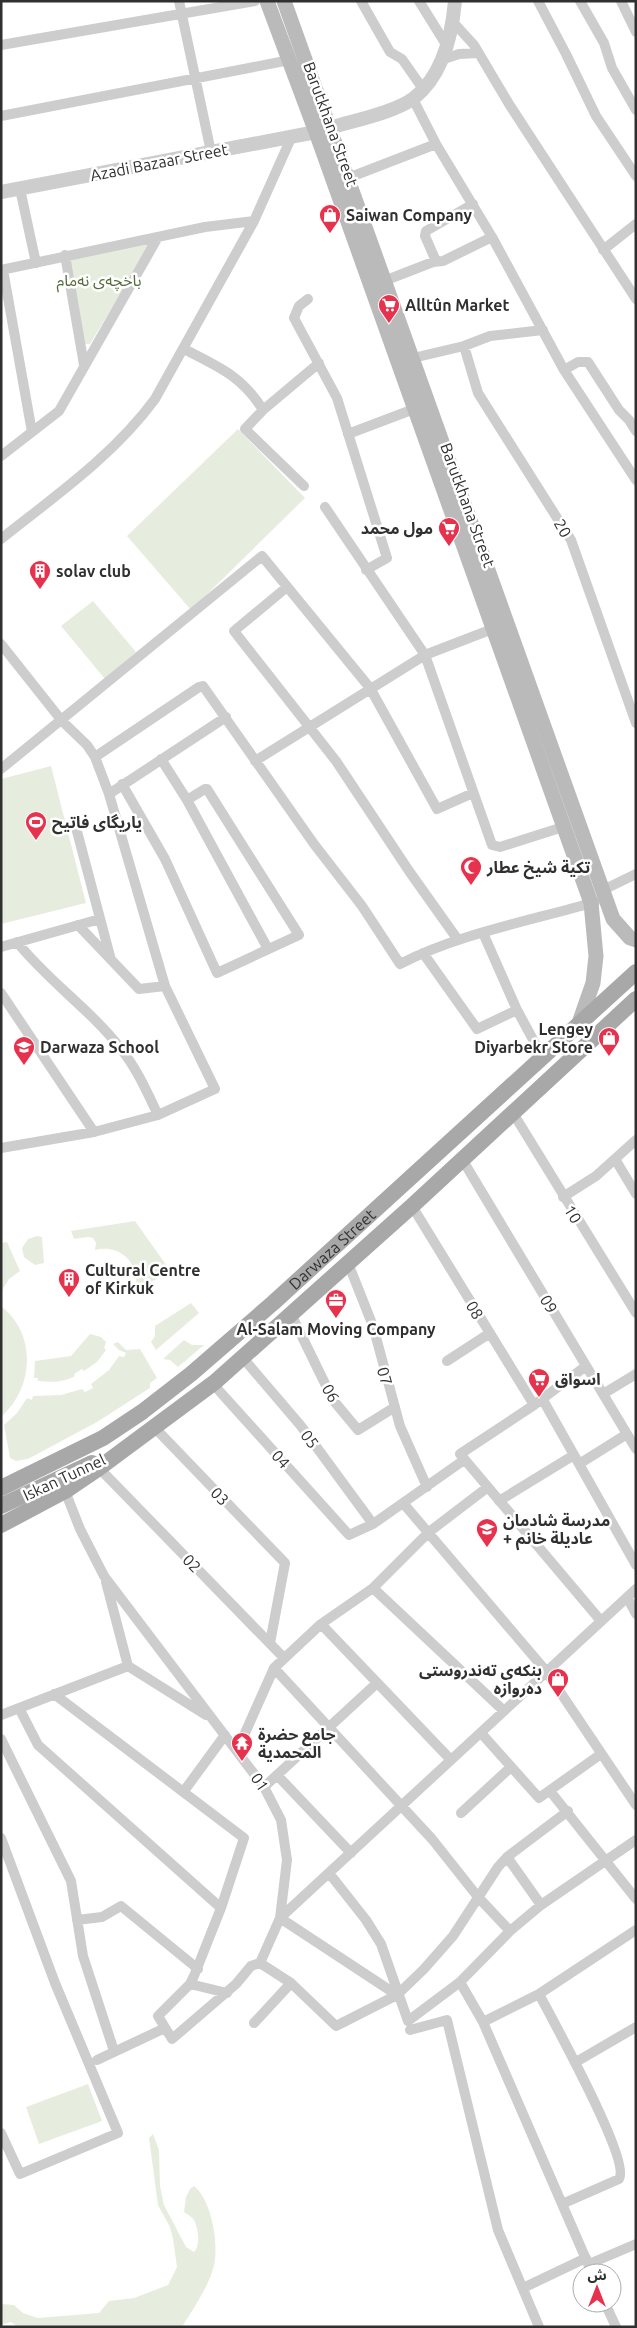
<svg xmlns="http://www.w3.org/2000/svg" width="637" height="2328" font-family="Ubuntu,'Noto Sans Arabic',sans-serif">
  <style>
    .green { fill: #e7edde }
    .lines { fill: none; stroke-linecap: round; stroke-linejoin: round }
    .minor { stroke: #cdcdcd; stroke-width: 10 }
    .tertiary { stroke: #cdcdcd; stroke-width: 14 }
    .secondary { stroke: #bababa; stroke-width: 15 }
    .primary { stroke: #a8a8a8; stroke-width: 16 }
    .labels { text-anchor: middle; stroke-width: 5; stroke-linejoin: round; paint-order: stroke }
    .street-label { font-size: 16px; fill: #303030; stroke: #fff }
    .poi-label { font-size: 16px; font-weight: bold; fill: #303030; stroke: #fff; text-anchor: start }
    .park-label { font-size: 16px; fill: #576d3c; stroke: #fff }
  </style>
  <rect width="100%" height="100%" fill="#fff"/>
  <path class="green" d="M152 242 90 344H85L69 259Z
    M238 429 305 498 191 610 127 536Z
    M93 601 136 652 105 679 61 626Z
    M51 766 86 903 1 924V779Z
    M135 1221 169 1269 155 1280 136 1286C139 1262 119 1244 95 1250L96 1243 93 1238 88 1237 74 1239 71 1231Z
    M37 1236 42 1237 44 1263 35 1265 24 1257 22 1248 28 1239Z
    M7 1242 20 1271 9 1279 1 1292V1243Z
    M191 1303 199 1313 156 1350 151 1342 155 1336V1326Z
    M1 1306C37 1334 34 1387 2 1416Z
    M90 1334 101 1337 106 1342 104 1348 106 1350 97 1362 84 1371 82 1369 74 1374 75 1376C63 1383 51 1382 38 1381V1378H34L35 1361 71 1356Z
    M184 1340 192 1345H204L178 1367 170 1360 163 1359Z
    M118 1342 126 1350 140 1349 157 1378 150 1383V1388L97 1422 28 1459 16 1461 10 1458 4 1425 17 1413 27 1398 32 1400 33 1396 61 1395 82 1389 85 1392 93 1388 91 1384 109 1370 119 1356 124 1357 126 1353 119 1350 113 1344Z
    M88 2084 102 2121 39 2144 26 2107Z
    M153 2134 159 2150 160 2186 164 2205 186 2247 194 2252C201 2245 198 2228 194 2220 192 2217 187 2214 184 2212L186 2197 190 2189 194 2186C212 2200 220 2248 213 2269 208 2287 192 2311 182 2327H18L11 2322 1 2325V2304L14 2305 23 2313 38 2318 99 2313 109 2301 134 2298 168 2285 177 2267 173 2239 170 2227 158 2205 149 2138Z"/>
  <g class="lines">
    <path class="minor" d="M179 1 211 152
      M361 1 390 52 402 59 423 89
      M419 1 447 46
      M538 1 566 54 596 116 636 176
      M580 1 604 43 612 68 636 110
      M621 1 636 32
      M453 22 474 45 509 104 636 299
      M1 45 255 1
      M441 60 459 54 478 53
      M413 99 436 144 492 237 564 370 636 480
      M1 116 290 60
      M348 178 436 144
      M20 189 36 263
      M603 250 636 224
      M65 255 84 365
      M436 261 425 236 426 231 473 204
      M1 270 205 227 254 221
      M3 270 32 432
      M384 281 433 262 443 261 492 237
      M308 299 299 306 294 318 337 398 387 558 366 570
      M464 346 478 393 571 540 636 723
      M184 349C219 367 242 376 263 410
      M413 358 464 346 490 336 543 330
      M564 370 578 362H588L619 410 629 420 636 431
      M348 434 414 409
      M1 456 59 411 158 237
      M304 486 245 429 263 410 319 363
      M325 507 425 655 492 845 500 847 563 827
      M1 539C55 496 114 455 155 399L254 221 292 136
      M287 587 234 631 336 761 409 871 458 940
      M1 644 62 721 87 745 95 757 109 794 165 986 215 1089 158 1115 94 1132 1 1148
      M95 757 199 687 203 686 314 844 362 906 400 964C461 933 530 921 595 902
      M161 759 187 800 268 949
      M255 761 425 655 495 628
      M1 769 262 556 370 688 437 809 473 793
      M122 784 165 859 217 973 299 935 207 789H205L187 800
      M109 794 226 717
      M74 820 111 960
      M603 890 636 874
      M78 925 139 989 165 986
      M17 942C48 981 90 1009 121 1049 137 1069 147 1092 158 1115
      M1 947 100 919
      M423 953 477 1029 517 1010 483 933
      M1 993 94 1132
      M517 1010 543 1058
      M513 1113 636 1313
      M462 1159 636 1449
      M615 1159 636 1194
      M563 1197 596 1176 636 1140
      M412 1206 534 1405 586 1366
      M348 1263 373 1326 400 1426 427 1487
      M291 1314 333 1400 358 1430 395 1407
      M243 1358 301 1426 373 1524
      M447 1361 490 1333
      M213 1384 349 1535 373 1524 464 1460
      M603 1394 636 1374
      M543 1400 636 1565
      M534 1405 460 1454 601 1621
      M155 1428 285 1563 270 1643
      M579 1464 627 1434
      M99 1468 284 1658
      M499 1501 574 1455
      M403 1503 546 1671 636 1805
      M106 1582 128 1666 206 1715
      M373 1588 504 1711
      M627 1597 636 1614
      M321 1624 451 1760
      M274 1668 432 1839 478 1897 510 1931
      M54 1694 244 1838 221 1908 194 1976 190 1984 158 2016 172 2039 236 1984 251 1966 260 1963 280 1918 287 1860 281 1820 264 1787 104 1576 80 1529 65 1491
      M19 1708 38 1745 221 1908
      M1 1715 128 1666
      M481 1733 539 1798 601 1754
      M1 1739 71 1881 83 1956 114 2051
      M237 1751 274 1668 321 1624 373 1588 429 1532 488 1487
      M277 1775 351 1853
      M264 1787 377 1683
      M184 1791 225 1735
      M550 1791 636 1899
      M461 1813 511 1767
      M1 1838 55 1983 118 2133 20 2174 1 2133
      M507 1857 541 1905
      M329 1873 366 1920 381 1944 408 2021 460 1982 510 1931 541 1905 636 1840
      M77 1920 102 1917 121 1906 198 1969
      M260 1963 291 1983 336 2026 397 1995 424 1969 453 1936 498 1867 507 1857 568 1811
      M460 1982 483 2022 592 2273
      M190 1984 227 1993
      M539 1994C552 2019 631 2161 619 2179L562 2204
      M397 1995 280 1918 636 1589
      M483 2022 539 1994 636 1930
      M254 2023 291 1983
      M410 2030 447 2020 498 2230 539 2327
      M97 2060 165 2028
      M576 2062 636 2027
      M589 2264 636 2244
      M523 2288 586 2258
      M605 2303 616 2327"/>
    <path class="tertiary" d="M330 128C352 121 396 112 414 98 442 76 452 35 455 1
      M1 192 316 132"/>
    <path class="secondary" d="M267 1 316 132 591 903 596 956 593 983 578 1026
      M284 1 613 919 630 938 636 940"/>
    <g class="primary">
      <path id="s1" d="M1 1488 103 1438 142 1412 191 1374 273 1303 636 972"/>
      <path d="M1 1506 92 1463"/>
      <path d="M1 1525 65 1491 99 1468 215 1382 412 1206 636 999"/>
    </g>
  </g>
  <defs>
    <g id="shop-pin" transform="scale(1.125)"><path d="M0 17L-7.5 6A9.5 9.5 0 1 1 7.5 6Z" fill="#e7324e" stroke="#fff"/><path d="M-5-2.5h2.3a2.7 3.5 0 0 1 5.4 0H5L5.5 6h-11ZM-1.5-2.5h3a1.5 2.3 0 0 0-3 0Z" fill="#fff"/></g>
    <g id="supermarket-pin" transform="scale(1.125)"><path d="M0 17L-7.5 6A9.5 9.5 0 1 1 7.5 6Z" fill="#e7324e" stroke="#fff"/><path d="M-6-5.5h2.5l.6 2H6L4.5 2H-2.5L-4.4-4H-6ZM-1.5 3.2a1.3 1.3 0 1 0 .1 0ZM3 3.2a1.3 1.3 0 1 0 .1 0Z" fill="#fff"/></g>
    <g id="building-pin" transform="scale(1.125)"><path d="M0 17L-7.5 6A9.5 9.5 0 1 1 7.5 6Z" fill="#e7324e" stroke="#fff"/><path d="M-4-6H4V6H1V3H-1V6H-4ZM-2.5-4.3h1.7v1.8h-1.7ZM.8-4.3h1.7v1.8H.8ZM-2.5-1h1.7V.8h-1.7ZM.8-1h1.7V.8H.8Z" fill="#fff"/></g>
    <g id="stadium-pin" transform="scale(1.125)"><path d="M0 17L-7.5 6A9.5 9.5 0 1 1 7.5 6Z" fill="#e7324e" stroke="#fff"/><path d="M0-5a6.5 5 0 1 0 0 10a6.5 5 0 1 0 0-10ZM-3.5-1.8h7v3.6h-7Z" fill="#fff"/></g>
    <g id="mosque-pin" transform="scale(1.125)"><path d="M0 17L-7.5 6A9.5 9.5 0 1 1 7.5 6Z" fill="#e7324e" stroke="#fff"/><path d="M3.5-4.9A6 6 0 1 0 3.5 4.9A5 5 0 1 1 3.5-4.9Z" fill="#fff"/></g>
    <g id="school-pin" transform="scale(1.125)"><path d="M0 17L-7.5 6A9.5 9.5 0 1 1 7.5 6Z" fill="#e7324e" stroke="#fff"/><path d="M0-5L7-2L0 1L-7-2ZM-4 1L0 2.5L4 1V4Q0 6-4 4Z" fill="#fff"/></g>
    <g id="office-pin" transform="scale(1.125)"><path d="M0 17L-7.5 6A9.5 9.5 0 1 1 7.5 6Z" fill="#e7324e" stroke="#fff"/><path d="M-6-3h4V-5.5h4V-3h4V5H-6ZM-1-4.5V-3h2v-1.5ZM-6 0V1H6V0Z" fill="#fff"/></g>
    <g id="temple-pin" transform="scale(1.125)"><path d="M0 17L-7.5 6A9.5 9.5 0 1 1 7.5 6Z" fill="#e7324e" stroke="#fff"/><path d="M0-6L5-2H3V0L6.5 2.5H4V6H1.5V3h-3V6H-4V2.5H-6.5L-3 0V-2H-5Z" fill="#fff"/></g>
  </defs>
  <g fill-rule="evenodd">
    <use href="#shop-pin" x="330" y="215"/>
    <use href="#supermarket-pin" x="389" y="305"/>
    <use href="#supermarket-pin" x="449" y="528"/>
    <use href="#building-pin" x="40" y="571"/>
    <use href="#stadium-pin" x="36" y="822"/>
    <use href="#mosque-pin" x="471" y="867"/>
    <use href="#shop-pin" x="609" y="1038"/>
    <use href="#school-pin" x="24" y="1047"/>
    <use href="#building-pin" x="69" y="1279"/>
    <use href="#office-pin" x="336" y="1300"/>
    <use href="#supermarket-pin" x="539" y="1379"/>
    <use href="#school-pin" x="487" y="1529"/>
    <use href="#shop-pin" x="558" y="1679"/>
    <use href="#temple-pin" x="242" y="1743"/>
  </g>
  <g class="labels">
    <g class="street-label">
      <text transform="translate(331 124) rotate(70)" y="6">Barutkhana Street</text>
      <text transform="translate(159 162) rotate(-11)" y="6">Azadi Bazaar Street</text>
      <text transform="translate(468 505) rotate(70)" y="6">Barutkhana Street</text>
      <text transform="translate(563 528) rotate(61)" y="6">20</text>
      <text transform="translate(573 1214) rotate(58)" y="6">10</text>
      <text dy="6" stroke="none"><textPath href="#s1" startOffset="411">Darwaza Street</textPath></text>
      <text transform="translate(549 1304) rotate(59)" y="6">09</text>
      <text transform="translate(475 1310) rotate(59)" y="6">08</text>
      <text transform="translate(385 1376) rotate(74)" y="6">07</text>
      <text transform="translate(331 1393) rotate(60)" y="6">06</text>
      <text transform="translate(310 1439) rotate(54)" y="6">05</text>
      <text transform="translate(281 1459) rotate(48)" y="6">04</text>
      <text transform="translate(64 1477) rotate(-25)" y="6">Iskan Tunnel</text>
      <text transform="translate(220 1496) rotate(46)" y="6">03</text>
      <text transform="translate(192 1563) rotate(46)" y="6">02</text>
      <text transform="translate(260 1782) rotate(56)" y="6">01</text>
    </g>
    <g class="poi-label">
      <text x="346" y="221">Saiwan Company</text>
      <text x="405" y="311">Alltûn Market</text>
      <text x="433" y="534" text-anchor="end">مول محمد</text>
      <text x="56" y="577">solav club</text>
      <text x="52" y="828">یاریگای فاتیح</text>
      <text x="487" y="873">تكية شيخ عطار</text>
      <text x="593" y="1035" text-anchor="end">Lengey<tspan x="593" dy="18">Diyarbekr Store</tspan></text>
      <text x="40" y="1053">Darwaza School</text>
      <text x="85" y="1276">Cultural Centre<tspan x="85" dy="18">of Kirkuk</tspan></text>
      <text x="336" y="1335" text-anchor="middle">Al-Salam Moving Company</text>
      <text x="555" y="1385">اسواق</text>
      <text x="503" y="1526">مدرسة شادمان<tspan x="503" dy="18">+ عاديلة خانم</tspan></text>
      <text x="542" y="1676" text-anchor="end">بنکەی تەندروستی<tspan x="542" dy="18">دەروازە</tspan></text>
      <text x="258" y="1740">جامع حضرة<tspan x="258" dy="18">المحمدية</tspan></text>
    </g>
    <g class="park-label">
      <text x="99" y="286">باخچەی نەمام</text>
    </g>
  </g>
  <rect width="637" height="2328" fill="none" stroke="#303030" stroke-width="5"/>
  <g transform="translate(597 2288)"><circle r="24" fill="#ffffff" stroke="#acacac"/>
  <path d="M0-4L9 19L0 12L-9 19Z" fill="#e7324e"/>
  <text y="-8" font-size="14" font-weight="bold" text-anchor="middle" fill="#303030">ش</text>
  </g>
</svg>
